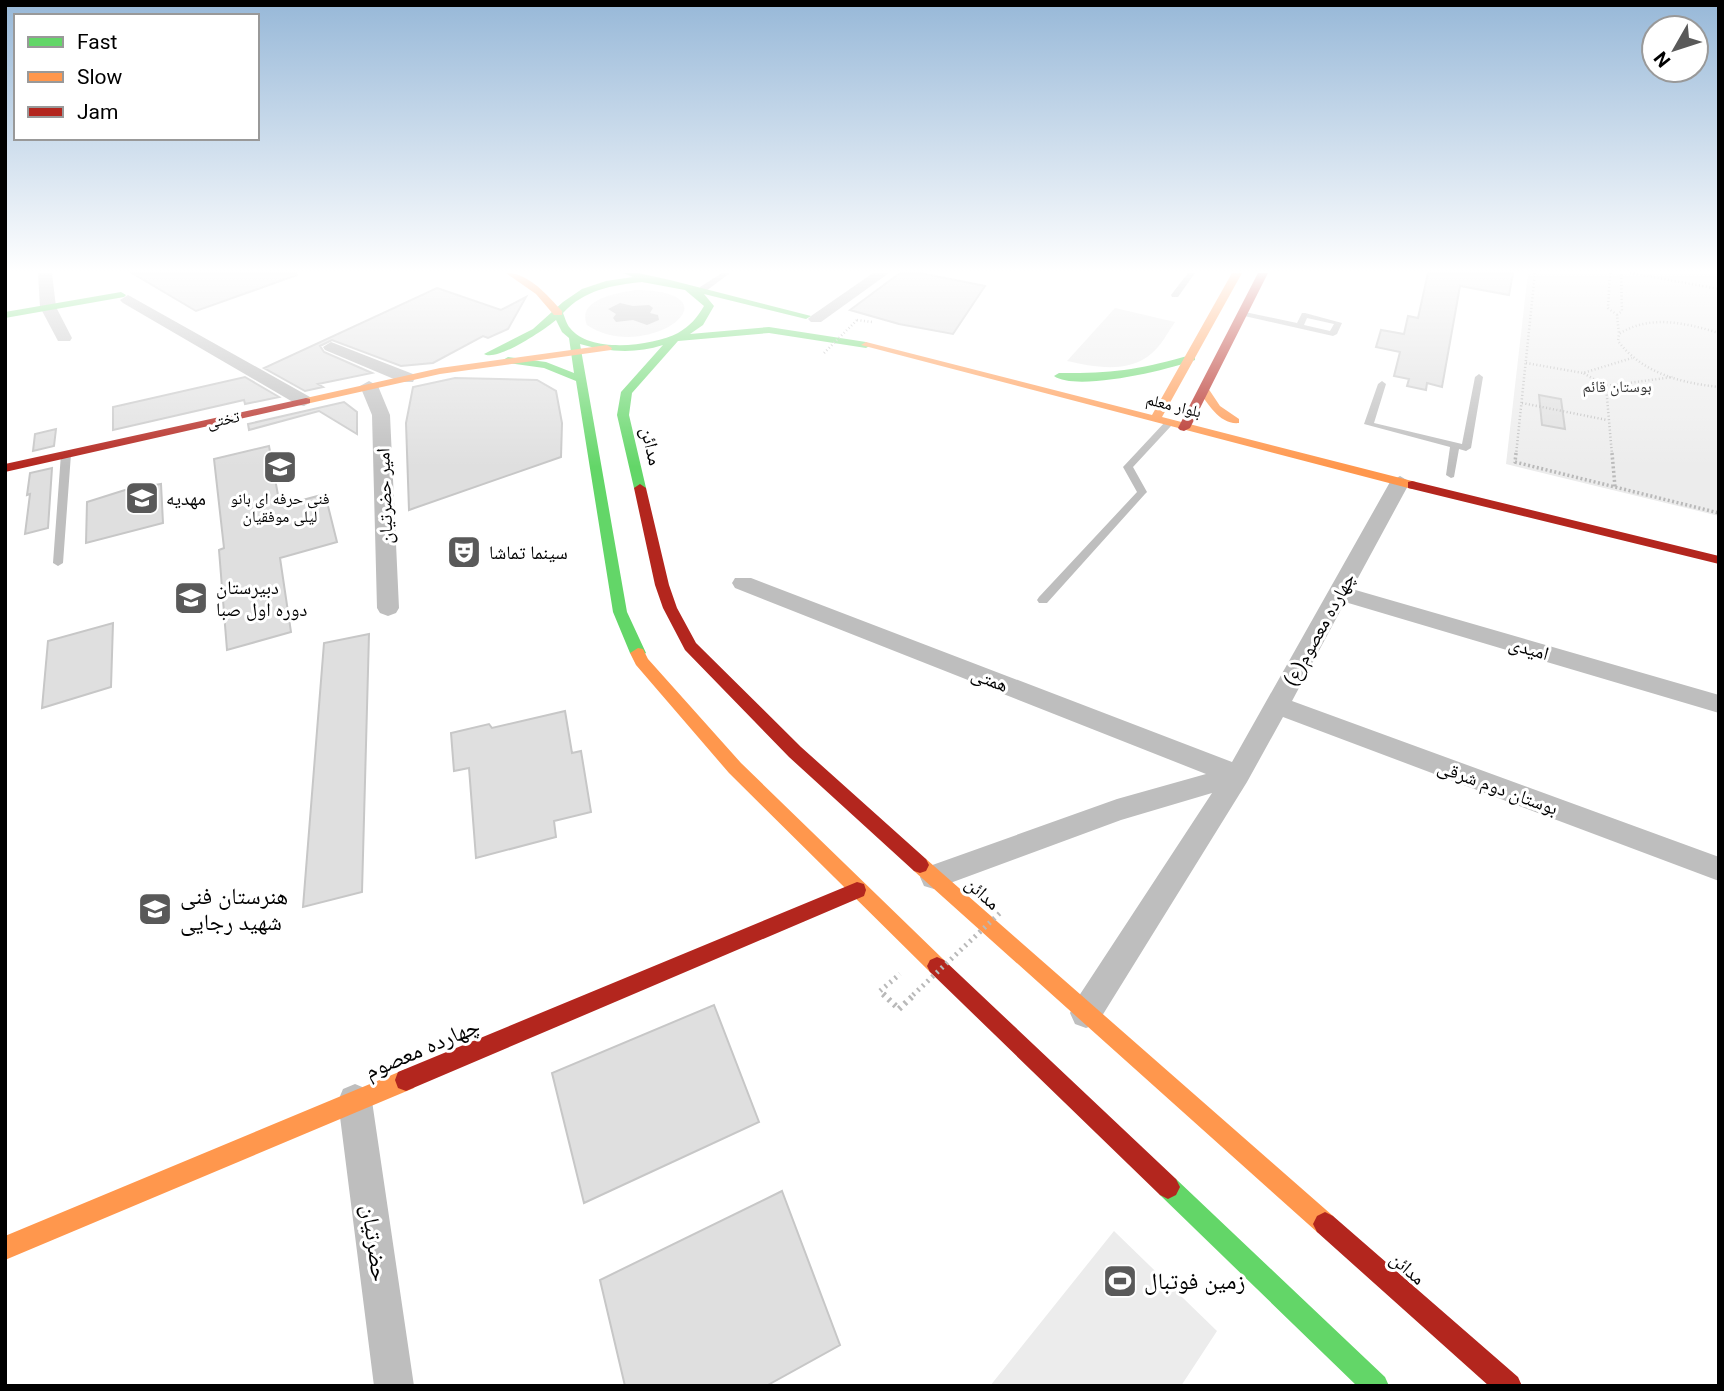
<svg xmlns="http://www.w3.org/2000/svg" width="1724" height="1391" font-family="Roboto,'Noto Naskh Arabic',sans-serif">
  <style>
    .green { fill: #ececec }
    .water { fill: #bfbfbf }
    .building { fill: #dfdfdf; stroke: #c7c7c7; stroke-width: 2 }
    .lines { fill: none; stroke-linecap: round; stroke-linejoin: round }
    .path-far3 { stroke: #b9b9b9; stroke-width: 2.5; stroke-dasharray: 1 2.5; stroke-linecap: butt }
    .path-far2 { stroke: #b9b9b9; stroke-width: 3.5; stroke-dasharray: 2 2.5; stroke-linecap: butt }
    .path-far1 { stroke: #b9b9b9; stroke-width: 5; stroke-dasharray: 2 4.5; stroke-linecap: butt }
    .path { stroke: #b9b9b9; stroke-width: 6; stroke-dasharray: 2.5 5; stroke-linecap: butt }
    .lane { fill: #bebebe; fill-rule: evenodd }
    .street { fill: #bebebe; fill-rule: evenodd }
    .fast { fill: #63d668; fill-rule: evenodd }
    .slow { fill: #ff974d; fill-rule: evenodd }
    .jam { fill: #b3261e; fill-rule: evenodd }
    .path-bridge-far2 { stroke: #b9b9b9; stroke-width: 2.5; stroke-dasharray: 1 2.5; stroke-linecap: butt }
    .path-bridge-far1 { stroke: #b9b9b9; stroke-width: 5; stroke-dasharray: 2 4.5; stroke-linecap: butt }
    .path-bridge { stroke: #b9b9b9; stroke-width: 6; stroke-dasharray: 2.5 5; stroke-linecap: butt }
    .labels { text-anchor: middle; stroke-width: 6; stroke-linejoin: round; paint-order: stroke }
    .far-park-label { font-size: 16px; fill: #333; stroke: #fff }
    .far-street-label { font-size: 16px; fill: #000; stroke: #fff }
    .far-poi-label { font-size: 16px; fill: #000; stroke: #fff }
    .street-label { font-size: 19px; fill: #000; stroke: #fff }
    .poi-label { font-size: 19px; fill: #000; stroke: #fff; text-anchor: start }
    .near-poi-label { font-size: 23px; fill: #000; stroke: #fff; text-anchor: start }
    .near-street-label { font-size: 23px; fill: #000; stroke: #fff }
  </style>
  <rect width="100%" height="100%" fill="#fff"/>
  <path class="green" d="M1528 273H1719V516L1506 464Z
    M636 290C744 292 646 365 587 325 576 299 618 293 636 290Z
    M1115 308 1175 322C1168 332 1161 346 1152 353 1129 374 1094 367 1067 361Z
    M1114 1231 1217 1331 1181 1386H990Z"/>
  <path class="water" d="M620 303 633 306 649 305 653 308 650 313 658 315 659 320 647 325 633 320 616 322 613 318 616 314 608 309Z"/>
  <path class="building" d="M132 273H296L297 275 196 311Z
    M900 273H920L985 286 953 334 899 324 850 310Z
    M1428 273H1513L1509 295 1460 286 1442 387 1427 383 1426 390 1407 386 1409 379 1394 376 1400 352 1376 347 1381 330 1404 334 1408 316 1418 318Z
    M437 288 501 310 526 297 508 329 488 338 483 336 433 363 401 366 332 340 320 346 324 352 372 373 318 384 323 387 305 391 264 368Z
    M245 377 279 397 245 404 244 400 113 430V407Z
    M455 378 537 380 556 391 562 423 561 457 409 510 406 423 413 387Z
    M1539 395 1561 399 1565 429 1542 425Z
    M344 402 357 412V434L319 411 249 430 248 424Z
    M56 429 54 446 33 451 35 434Z
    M269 446 280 506 325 494 337 542 280 558 291 632 227 650 219 550 224 548 214 459Z
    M52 468 48 528 25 534 30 494 27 495 30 473Z
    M161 484 163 523 86 543 87 502 125 490Z
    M113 623 111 687 42 708 48 641Z
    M369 634 362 892 303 907 324 643Z
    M565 711 572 753 581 751 591 812 554 821 556 837 476 858 469 768 454 771 451 733 489 724 492 728Z
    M714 1005 759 1122 584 1203 552 1073Z
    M782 1191 840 1345 766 1386H625L600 1280Z"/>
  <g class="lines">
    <path class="path-far3" d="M1610 273 1608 308 1617 315 1619 334
      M1630 273 1719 289
      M1617 315 1622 311 1621 273
      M857 320 872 322
      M1719 333C1685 323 1650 314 1619 334L1618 341C1642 373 1681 383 1719 387
      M1526 363 1583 373
      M1606 386 1583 373 1632 358
      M1522 403 1607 420
      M1516 455 1535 273
      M1612 455 1606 386 1673 377"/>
    <path class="path-far2" d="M1516 453 1515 462 1719 513
      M1612 453 1615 487"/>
    <path class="path-far1" d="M885 995 880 991 900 974"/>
    <path class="path" d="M883 994 899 1009"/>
    <path class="lane" d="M722 273H730L706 291H700V287Z
      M1188 273H1195L1178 297H1172L1171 295Z
      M1240 311 1297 323 1302 313H1305L1342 323 1337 334 1333 336 1240 315ZM1307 318 1334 324 1330 331 1304 325Z
      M1479 374 1483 377 1471 448 1466 451 1459 449 1454 477 1451 478 1446 475 1450 447 1364 424 1378 384 1382 381 1386 384 1374 423 1462 444 1475 377Z
      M1168 421 1171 422V426L1133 467 1147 492 1145 494 1047 603H1039L1037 600 1039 597 1137 492 1123 467 1165 422Z
      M66 451 71 454 63 563 58 566 53 563 61 454Z"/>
    <path class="street" d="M38 273H52L56 307 72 338 70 341H58L40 307Z
      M873 273H889L821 322H811L808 319 811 316Z
      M128 295 310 397 313 401 304 406 298 405 123 303 120 300Z
      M331 342 413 374 415 378 413 382H401L325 350 323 347Z
      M369 381 378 386 390 415 399 608 396 613 388 616 380 613 377 608 372 415 360 386Z
      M1400 476 1410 482 1352 589 1719 695V713L1345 602 1292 701 1719 857V881L1283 717 1247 782 1097 1024 1086 1028 1075 1024 1070 1013 1075 1002 1212 793 1121 820 934 889 924 886 920 877 924 868 1117 799 1206 774 735 588 732 583 735 578H751L1232 762 1390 482Z
      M355 1084 367 1089 372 1101 414 1386H374L338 1101 343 1089Z"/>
    <path class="fast" d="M623 273H638L670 280 811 316 806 319 704 294 714 306 703 325 690 334 769 327 866 342 871 345 866 348 769 333 678 341 632 393 629 415 646 488 640 492 634 488 617 415 621 392 663 345C635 354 608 352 580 344L627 612 646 653 638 658 630 653 613 612 576 381 544 368 508 363 503 360 508 357 546 362 574 373 569 338 562 332 556 320C544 330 497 362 484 354L533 329 563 302 582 289 606 281 633 277ZM642 282 685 290 704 306C697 318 690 326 678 333 653 346 590 354 570 328 567 325 565 318 563 313 584 290 612 285 642 282Z
      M121 292 126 295 124 297 5 318V312Z
      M1191 355 1195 356V360C1168 370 1076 392 1054 376L1059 373C1112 374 1141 369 1191 355Z
      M1168 1175 1176 1179 1385 1377 1389 1386H1357L1160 1195 1156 1187 1160 1179Z"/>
    <path class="slow" d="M506 273C529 273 547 295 562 311V315H554L536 294Z
      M1232 273H1242L1162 417 1416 482V488L1412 489 861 345 866 342 1152 415Z
      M607 345 612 348 611 350 440 374 306 404 300 401 306 398 440 368Z
      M1200 388H1208L1220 406 1239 419V423C1220 425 1208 404 1198 390Z
      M638 648 643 649 648 659 741 763 944 960 947 966 944 972 937 975 930 972 729 773 636 665 630 653Z
      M920 857 926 859 1333 1216 1337 1224 1333 1232 1325 1236 1317 1232 914 871 911 865 914 859Z
      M406 1069 414 1072 417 1080 414 1088 5 1260V1236Z"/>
    <path class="jam" d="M1258 273H1268L1190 428 1184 431 1180 430 1178 428Z
      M306 398 310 399V403L5 472V464Z
      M1412 481 1719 556V564L1408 488V482Z
      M640 484 646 488 669 585 677 608 696 643 801 747 926 859 929 865 926 871 920 873 914 871 789 757 685 650 663 608 655 585 634 488Z
      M857 882 864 884 866 890 864 896 406 1091 398 1088 395 1080 398 1072Z
      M937 957 944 960 1176 1179 1180 1187 1176 1195 1168 1199 1160 1195 930 972 927 966 930 960Z
      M1325 1212 1333 1216 1518 1377 1522 1386H1489L1317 1232 1313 1224 1317 1216Z"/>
    <path class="path-bridge-far2" d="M824 353 857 320"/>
    <path class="path-bridge-far1" d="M913 995 1001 912"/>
    <path class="path-bridge" d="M899 1009 915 994"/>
  </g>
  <linearGradient id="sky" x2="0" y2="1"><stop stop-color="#97b8d8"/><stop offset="0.58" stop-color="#fff"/><stop offset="1" stop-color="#fff" stop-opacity="0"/></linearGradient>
  <rect width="1724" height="467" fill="url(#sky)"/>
  <defs>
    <g id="school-square" transform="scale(1.75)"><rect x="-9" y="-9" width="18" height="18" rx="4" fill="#595959" stroke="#fff"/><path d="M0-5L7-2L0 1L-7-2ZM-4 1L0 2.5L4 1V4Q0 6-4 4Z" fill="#fff"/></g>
    <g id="theatre-square" transform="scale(1.75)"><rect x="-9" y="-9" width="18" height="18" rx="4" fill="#595959" stroke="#fff"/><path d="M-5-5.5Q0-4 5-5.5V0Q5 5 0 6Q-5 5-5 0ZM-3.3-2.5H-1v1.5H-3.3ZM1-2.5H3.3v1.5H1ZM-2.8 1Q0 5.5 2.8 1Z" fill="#fff"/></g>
    <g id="stadium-square" transform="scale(1.75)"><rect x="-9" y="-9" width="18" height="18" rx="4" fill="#595959" stroke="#fff"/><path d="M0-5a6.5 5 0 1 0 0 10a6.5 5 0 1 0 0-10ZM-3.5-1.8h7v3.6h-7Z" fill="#fff"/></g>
  </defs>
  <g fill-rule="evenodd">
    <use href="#school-square" x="280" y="467"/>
    <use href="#school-square" x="142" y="498"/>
    <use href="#theatre-square" x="464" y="552"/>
    <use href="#school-square" x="191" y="598"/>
    <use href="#school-square" x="155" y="909"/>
    <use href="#stadium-square" x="1120" y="1281"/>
  </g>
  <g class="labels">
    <g class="far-park-label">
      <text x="1617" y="392">بوستان قائم</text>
    </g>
    <g class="far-street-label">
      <text transform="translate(1174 405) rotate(14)" y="6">بلوار معلم</text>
      <text transform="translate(223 419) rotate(-13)" y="6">تختی</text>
    </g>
    <g class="far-poi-label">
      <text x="280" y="504">فنی حرفه ای بانو<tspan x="280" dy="18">لیلی موفقیان</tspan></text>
    </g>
    <g class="street-label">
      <text transform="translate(652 446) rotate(77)" y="7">مدائن</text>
      <text transform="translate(384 496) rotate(-92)" y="7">امیر حضرتیان</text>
      <text transform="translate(1319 629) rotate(-61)" y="7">چهارده معصوم(ع)</text>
      <text transform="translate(1529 648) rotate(16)" y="7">امیدی</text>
      <text transform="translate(990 679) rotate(21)" y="7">همتی</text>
      <text transform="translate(1498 787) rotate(20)" y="7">بوستان دوم شرقی</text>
      <text transform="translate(983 893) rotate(42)" y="7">مدائن</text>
      <text transform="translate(1408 1268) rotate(41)" y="7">مدائن</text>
    </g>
    <g class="poi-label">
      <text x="166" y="505">مهدیه</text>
      <text x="489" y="559">سینما تماشا</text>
      <text x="216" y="594">دبیرستان<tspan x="216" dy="22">دوره اول صبا</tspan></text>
    </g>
    <g class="near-poi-label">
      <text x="180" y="904">هنرستان فنی<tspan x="180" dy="26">شهید رجایی</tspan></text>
      <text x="1144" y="1289">زمین فوتبال</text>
    </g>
    <g class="near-street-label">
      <text transform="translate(422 1048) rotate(-23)" y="8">چهارده معصوم</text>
      <text transform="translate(375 1243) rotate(82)" y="8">حضرتیان</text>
    </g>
  </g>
  <rect width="1724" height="1391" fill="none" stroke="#000000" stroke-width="14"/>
  <rect x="14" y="14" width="245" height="126" fill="#ffffff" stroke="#999999" stroke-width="2"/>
  <rect x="28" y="37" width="35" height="10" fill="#63d668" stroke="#999999" stroke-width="2"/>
  <text x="77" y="49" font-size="21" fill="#000000">Fast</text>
  <rect x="28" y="72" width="35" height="10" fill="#ff974d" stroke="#999999" stroke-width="2"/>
  <text x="77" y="84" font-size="21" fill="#000000">Slow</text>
  <rect x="28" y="107" width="35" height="10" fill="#b3261e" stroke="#999999" stroke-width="2"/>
  <text x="77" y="119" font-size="21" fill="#000000">Jam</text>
  <g transform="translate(1675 49) rotate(231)"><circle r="33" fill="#ffffff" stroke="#999999" stroke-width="2"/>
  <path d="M0-5L12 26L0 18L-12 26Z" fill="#595959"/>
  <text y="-10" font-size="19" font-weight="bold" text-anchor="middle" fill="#000000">N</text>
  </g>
</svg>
